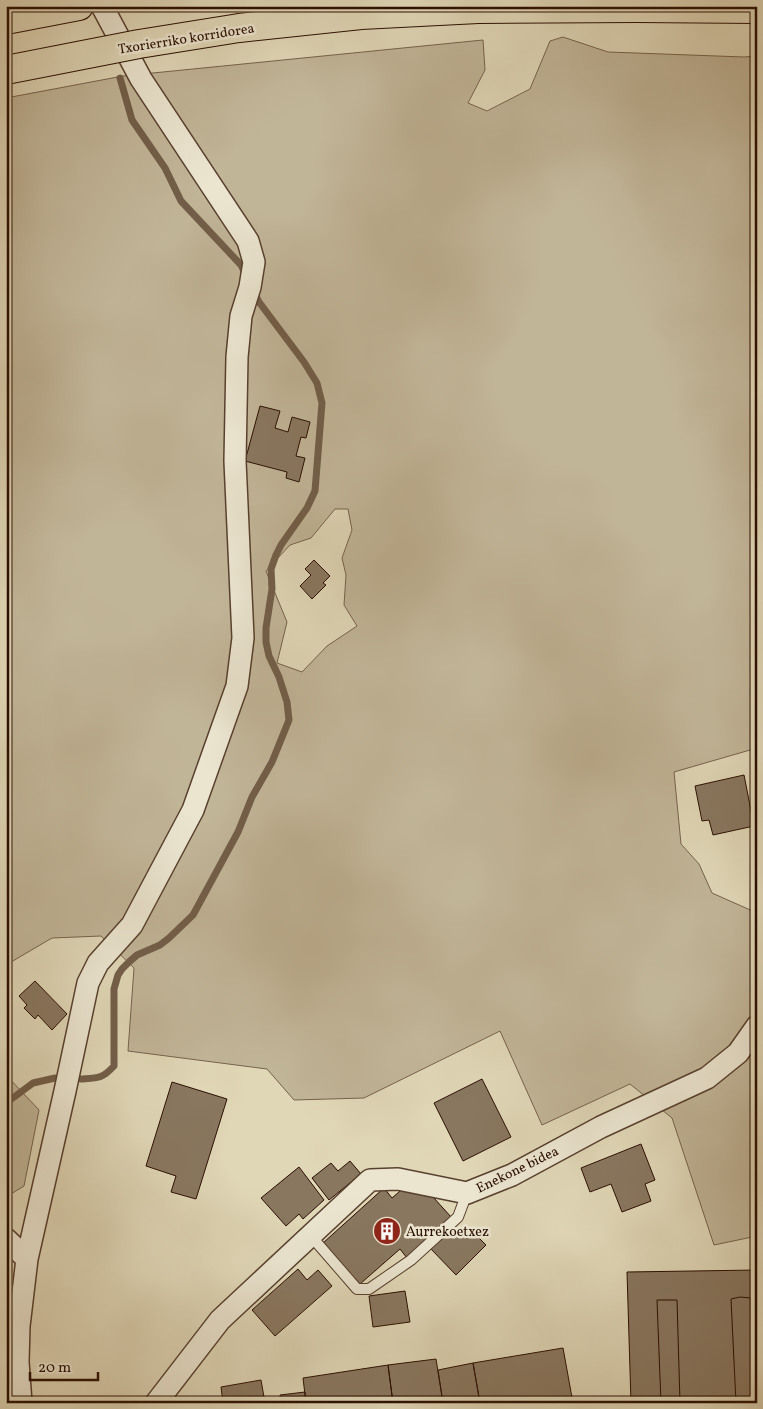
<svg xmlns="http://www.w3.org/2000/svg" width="763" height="1409" font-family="Vollkorn,serif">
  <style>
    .green { fill: #c1b598; stroke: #76624c; fill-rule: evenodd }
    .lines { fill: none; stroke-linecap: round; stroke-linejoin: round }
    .stream { stroke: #725e49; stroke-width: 7 }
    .building { fill: #897760; stroke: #2a0e01 }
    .lane-casing { stroke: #58402e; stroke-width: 12 }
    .street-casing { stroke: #58402e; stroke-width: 24 }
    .highway-casing { stroke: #2a0e01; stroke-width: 30 }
    .lane { stroke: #ebe5d0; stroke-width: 10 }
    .street { stroke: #ebe5d0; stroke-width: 21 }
    .highway { stroke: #e0d7b7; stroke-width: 28 }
    .highway-bridge-casing { stroke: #2a0e01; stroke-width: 30; stroke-linecap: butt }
    .highway-bridge { stroke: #e0d7b7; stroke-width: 28 }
    .labels { text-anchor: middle; stroke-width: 5; stroke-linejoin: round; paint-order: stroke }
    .street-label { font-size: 14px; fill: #2a0e01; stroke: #ebe5d0 }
    .poi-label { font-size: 14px; fill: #2a0e01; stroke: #ebe5d0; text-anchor: start }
  </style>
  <rect width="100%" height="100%" fill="#e0d7b7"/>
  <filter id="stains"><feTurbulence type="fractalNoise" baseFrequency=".004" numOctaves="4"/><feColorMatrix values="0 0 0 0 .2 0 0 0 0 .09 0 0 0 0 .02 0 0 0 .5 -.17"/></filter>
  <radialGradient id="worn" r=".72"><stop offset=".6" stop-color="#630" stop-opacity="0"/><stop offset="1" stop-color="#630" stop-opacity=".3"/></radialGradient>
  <path class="green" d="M563 37 608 52 744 57 757 56V748L674 772 681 844 699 864 712 893 757 913V1236L714 1245 672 1118 630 1084 542 1125 500 1031 364 1098 294 1100 267 1069 128 1051 134 968 101 936 52 938 6 965V98L123 76 483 40 485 70 468 103 487 111 530 89 550 41ZM335 509H348L352 530 342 558 346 575 344 605 357 626 327 646 302 672 277 663 287 622 266 571 290 545 311 538Z
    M6 1075 39 1110 24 1186 6 1197Z"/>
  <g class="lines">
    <path class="stream" d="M120 78 132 120 165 168 181 201 241 265 246 275
      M81 1079C98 1078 102 1079 114 1066V989L118 975 122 969 129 962 137 955 160 945 169 938 193 915 238 832 252 797 272 762 289 720 287 702 279 677 269 656 266 642V628L272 589 271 569 276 555 281 545 307 508 315 491 322 403 317 383 304 362 259 302 254 292
      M6 1103 33 1083 55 1078"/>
  </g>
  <path class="building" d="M260 406 280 411 275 428 288 432 292 417 310 422 306 438 301 437 296 456 305 458 299 482 286 478 287 472 245 461Z
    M314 560 330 576 323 583 326 585 312 599 300 586 311 575 305 569Z
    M744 775 754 826 713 835 709 820 702 821 695 786Z
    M35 981 67 1014 52 1030 38 1015 35 1019 24 1008 27 1005 19 996Z
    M482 1079 511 1137 463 1161 434 1103Z
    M172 1082 227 1099 196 1199 171 1192 176 1176 146 1166Z
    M641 1144 655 1180 645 1184 651 1201 622 1212 611 1184 590 1192 581 1168Z
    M350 1161 361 1174 329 1200 312 1178 331 1163 338 1171Z
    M299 1167 324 1200 303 1219 299 1214 286 1226 261 1198Z
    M407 1185 415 1194 424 1187 452 1218 407 1258 400 1249 360 1284 323 1243 384 1188 392 1198Z
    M454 1226 467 1239 474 1233 486 1245 456 1275 431 1249Z
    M298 1269 307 1280 318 1270 332 1286 275 1336 252 1310Z
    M757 1270V1403H631L627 1272Z
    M405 1291 410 1322 373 1327 369 1296Z
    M740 1297 751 1298 753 1403H736L731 1299Z
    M657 1300H677L680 1403H661Z
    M563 1348 573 1403H480L473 1363Z
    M436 1359 443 1403H393L388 1365Z
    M473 1363 480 1403H443L438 1370Z
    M388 1365 393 1403H306L303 1378Z
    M261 1380 265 1403H223L221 1387Z
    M305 1392 306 1403H281L280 1395Z"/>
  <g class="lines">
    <g class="lane-casing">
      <path id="lane" d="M311 1236 357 1289H369L411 1260 458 1217 467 1193"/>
    </g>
    <g class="street-casing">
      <path id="street" d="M6 1239 27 1259
        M21 1403 18 1362 19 1326 27 1259 65 1091 88 983 98 963 132 925 193 810 237 686 243 638 235 461 237 357 241 316 250 287 254 262 248 241 141 79 102 6
        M156 1403 220 1320 370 1180 398 1179 467 1193 512 1175 601 1127 707 1078 738 1053 757 1026"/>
    </g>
    <g class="highway-casing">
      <path id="highway" d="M478 9 636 8 757 9
        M6 20 79 6"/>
    </g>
    <use href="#lane" class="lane"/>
    <use href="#street" class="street"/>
    <use href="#highway" class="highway"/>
    <g class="highway-bridge-casing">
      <path id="highway-bridge" d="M6 70 139 44 239 28 361 15 478 9"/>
    </g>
    <use href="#highway-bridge" class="highway-bridge"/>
  </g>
  <defs>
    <g id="building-disc" transform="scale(1.4375)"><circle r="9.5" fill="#8f2418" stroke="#ebe5d0"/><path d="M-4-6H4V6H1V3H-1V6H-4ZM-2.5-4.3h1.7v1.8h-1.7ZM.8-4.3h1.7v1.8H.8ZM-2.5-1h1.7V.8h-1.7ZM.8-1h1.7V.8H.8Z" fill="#fff"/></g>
  </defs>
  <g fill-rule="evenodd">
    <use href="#building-disc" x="387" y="1231"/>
  </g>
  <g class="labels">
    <g class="street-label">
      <text transform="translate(186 38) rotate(-9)" y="5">Txorierriko korridorea</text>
      <text transform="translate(517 1169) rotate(-26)" y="5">Enekone bidea</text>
    </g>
    <g class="poi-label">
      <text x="406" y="1236">Aurrekoetxez</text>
    </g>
  </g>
  <rect width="763" height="1409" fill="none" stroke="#e0d7b7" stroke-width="25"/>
  <rect x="8" y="8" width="748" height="1394" fill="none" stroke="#2a0e01" stroke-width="2.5"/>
  <rect x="12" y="12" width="738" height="1384" fill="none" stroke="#2a0e01"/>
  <path d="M30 1372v8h68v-8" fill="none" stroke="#2a0e01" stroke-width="2.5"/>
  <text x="38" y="1372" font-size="15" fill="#2a0e01" stroke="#ebe5d0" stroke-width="4" paint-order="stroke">20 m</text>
  <rect width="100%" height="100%" filter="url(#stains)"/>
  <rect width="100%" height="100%" fill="url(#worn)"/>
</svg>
